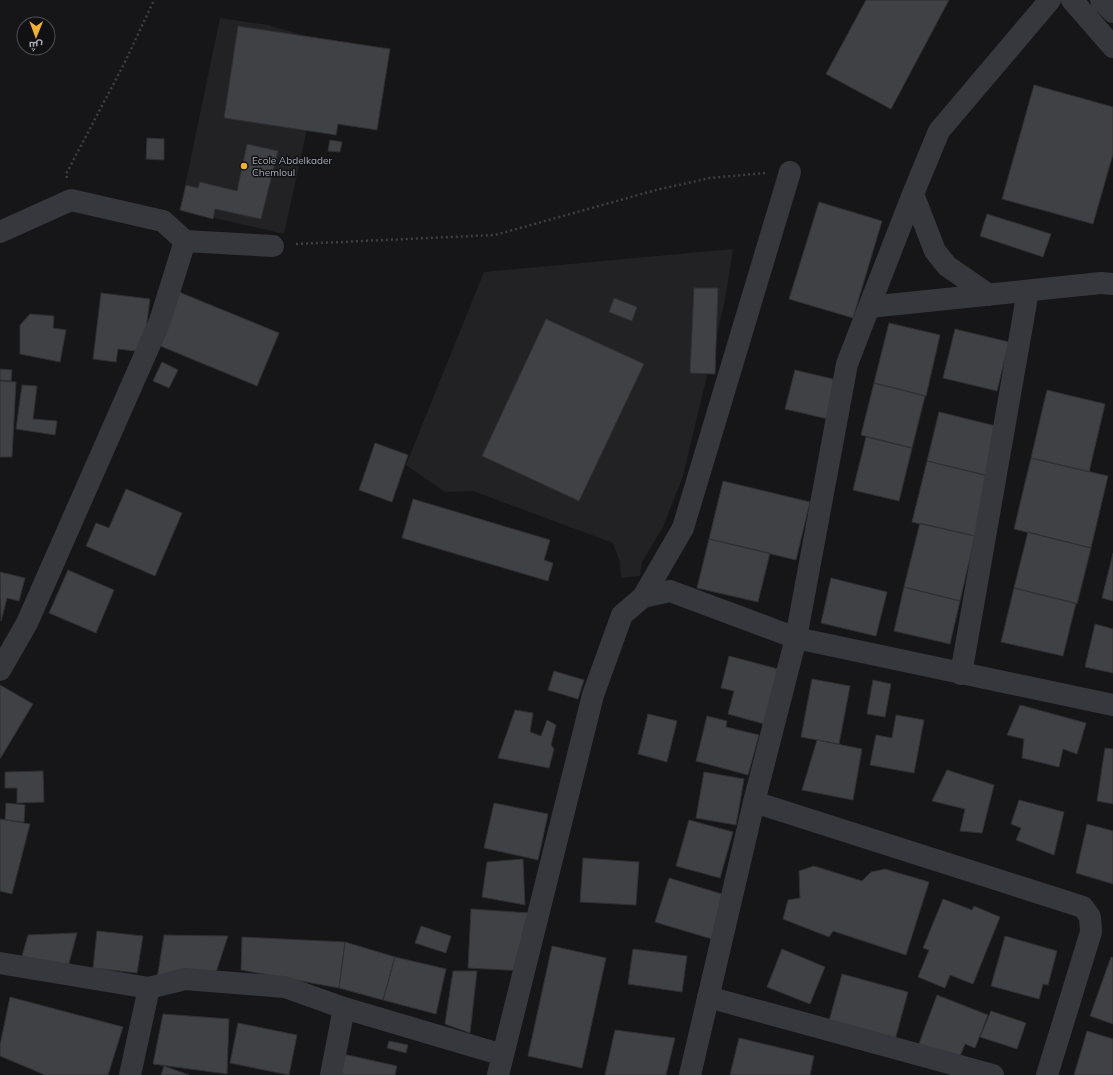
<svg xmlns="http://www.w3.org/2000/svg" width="1113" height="1075" font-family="Mulish,Cairo,sans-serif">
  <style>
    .built { fill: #222225 }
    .building { fill: #404145; stroke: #303034 }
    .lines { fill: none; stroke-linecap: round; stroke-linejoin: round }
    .path { stroke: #3d3f44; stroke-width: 2.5; stroke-dasharray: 2 3; stroke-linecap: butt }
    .minor { stroke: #37383d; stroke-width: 22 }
    .poi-dot { fill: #f2b134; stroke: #111113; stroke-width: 1.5 }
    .labels { text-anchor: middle; stroke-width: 3; stroke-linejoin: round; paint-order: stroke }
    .poi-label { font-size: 10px; fill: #a8adb8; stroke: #111113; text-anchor: start }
  </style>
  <rect width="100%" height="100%" fill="#161618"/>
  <path class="built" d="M220 18 268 25 357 51 310 115 284 234 180 210Z
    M733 249 725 300 683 476 663 527 642 562 640 576 621 578 620 563 613 543 473 491 445 492 406 465 484 272Z"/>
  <path class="building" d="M866 0H949L891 109 826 74Z
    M238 26 390 49 377 130 338 124 336 135 224 118Z
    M1034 85 1113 107V154L1093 224 1002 199Z
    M147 138 164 139V160L146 159Z
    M330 140 342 142 340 152 328 151Z
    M247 144 278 151 261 219 215 209 213 219 180 210 186 185 198 188 200 182 237 191Z
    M819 202 882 221 853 318 789 299Z
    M987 214 1051 234 1043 257 980 236Z
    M694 288H718L715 374 690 373Z
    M179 292 279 333 257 386 158 345Z
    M101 293 150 299 143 352 118 349 116 362 93 359Z
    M614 298 637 307 632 321 609 312Z
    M30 314 54 316 53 328 66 330 60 362 20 354V325Z
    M546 319 644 364 579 501 482 456Z
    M889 323 940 335 926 396 874 383Z
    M955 329 1009 342 997 391 943 378Z
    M162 362 178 370 169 388 153 381Z
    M0 369 12 370 11 381 0 380Z
    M795 370 837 380 828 419 785 409Z
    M0 381 16 382 12 457H0Z
    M874 383 925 396 912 448 861 435Z
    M22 385 37 386 33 419 57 421 55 435 16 429Z
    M1047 390 1105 404 1089 472 1031 458Z
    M939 412 1000 427 988 476 927 461Z
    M866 437 912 448 899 501 853 490Z
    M375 443 408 455 392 502 359 490Z
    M1031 458 1108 476 1091 548 1014 529Z
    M927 461 990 476 975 536 912 522Z
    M723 481 810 502 796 560 709 539Z
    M126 489 182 513 155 576 86 546 96 523 109 528Z
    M413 499 550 540 544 560 553 563 548 581 402 538Z
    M920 523 975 536 960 601 904 587Z
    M1028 532 1091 548 1077 604 1014 588Z
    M709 539 770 553 758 602 697 588Z
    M1113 553V601L1102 598Z
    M68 570 114 590 96 633 49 613Z
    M0 572 25 578 19 601 7 598 1 621Z
    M831 578 887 592 876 636 821 623Z
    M904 587 960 601 950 644 894 631Z
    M1014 588 1076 603 1063 656 1001 642Z
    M1095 624 1113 629V673L1085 667Z
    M729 656 782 670 768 725 728 714 734 691 721 688Z
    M554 671 584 680 578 699 548 690Z
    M812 679 850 686 839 744 801 737Z
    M873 680 891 684 885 717 867 714Z
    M0 685 33 704 0 759Z
    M1020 705 1086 723 1077 754 1063 749 1059 767 1022 758 1024 739 1007 735Z
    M515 710 533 713 530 732 541 736 547 720 556 725 551 745 554 749 549 768 498 758Z
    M648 714 677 721 667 762 638 754Z
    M896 715 924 720 914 773 870 765 876 735 892 738Z
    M707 716 727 721 726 727 759 735 748 775 696 761Z
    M817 740 862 749 853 800 802 790Z
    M1105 748 1113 749V804L1097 801Z
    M947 770 994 785 982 833 960 831 965 809 932 801Z
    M43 771 44 802 17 803V788H5V772Z
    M704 772 744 779 736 825 696 818Z
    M1019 800 1064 812 1054 855 1016 840 1021 828 1011 824Z
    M6 803 25 805 24 822 5 820Z
    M494 803 548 814 538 860 484 848Z
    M0 819 30 824 12 894 0 891Z
    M689 820 733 832 720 878 676 866Z
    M1087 824 1113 831V884L1076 873Z
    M583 858 639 862 636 905 580 902Z
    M523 859 525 905 482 897 487 862Z
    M814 866 862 881 871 872 885 869 929 882 906 955 833 931 829 937 783 919 788 900 800 898 799 871Z
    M669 878 725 895 712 939 655 922Z
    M943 899 972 910 974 906 1000 917 973 984 950 975 945 988 918 977 929 950 923 948Z
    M471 909 530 913 526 971 468 968Z
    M421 926 451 936 446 953 415 943Z
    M97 931 143 936 137 973 93 968Z
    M77 933 68 967 22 956 28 935Z
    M164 935 228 936 215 975 157 979Z
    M1005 936 1057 951 1048 985 1043 984 1039 999 991 986Z
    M242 937 345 942 339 988 241 970Z
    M345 942 395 957 383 1000 339 988Z
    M552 946 606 958 582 1068 528 1056Z
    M633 949 687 956 682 992 628 984Z
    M782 949 825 967 810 1004 767 987Z
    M395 957 446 969 436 1014 383 1000Z
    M1111 957 1113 958V1024L1090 1016Z
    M453 971H477L470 1033 445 1024Z
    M842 974 908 992 895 1040 829 1021Z
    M937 995 988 1015 975 1048 965 1044 957 1064 917 1049Z
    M10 997 123 1027 108 1075H45L0 1056V1045Z
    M991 1011 1026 1023 1017 1049 980 1037Z
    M163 1014 229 1019 227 1074 153 1064Z
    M238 1023 297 1035 289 1075 230 1063Z
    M615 1030 675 1038 666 1075H605Z
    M1087 1031 1113 1039V1075H1074Z
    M739 1038 814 1056 810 1075H730Z
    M389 1041 408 1045 406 1053 387 1048Z
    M343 1054 397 1066 395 1075H338Z
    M164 1066 189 1075H161Z"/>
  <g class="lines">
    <path class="path" d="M67 178 66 174 124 64 154 0
      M296 244 495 235 656 190 710 178 765 173"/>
    <path class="minor" d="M1072 0 1113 47
      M1101 0 1113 12
      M913 194 935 251 947 266 989 295
      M0 232 71 200 163 221 185 241 160 321 27 623 0 670
      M185 241 273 246
      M869 307 913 194 939 131 1050 0
      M643 597 683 528 790 172
      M961 674 1028 291
      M754 802 1083 907 1090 917 1091 932 1047 1075
      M0 963 149 988 185 979 285 987 344 1008 503 1055
      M708 997 993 1075
      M130 1075 149 988
      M331 1075 344 1008
      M498 1075 593 695 622 615 643 597 670 591 796 638 1113 705
      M690 1075 754 802 796 638 847 364 869 307 1101 283 1113 284"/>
  </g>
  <circle class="poi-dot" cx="244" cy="166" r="4"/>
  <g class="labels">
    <g class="poi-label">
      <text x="252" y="164">Ecole Abdelkader<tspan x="252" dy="12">Chemloul</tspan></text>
    </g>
  </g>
  <g transform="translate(36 36) rotate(181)"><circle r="19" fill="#111113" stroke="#4d4f55"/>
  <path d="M0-3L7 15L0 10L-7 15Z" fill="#f2b134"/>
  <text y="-6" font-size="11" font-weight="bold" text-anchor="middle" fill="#a8adb8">ش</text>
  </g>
</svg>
